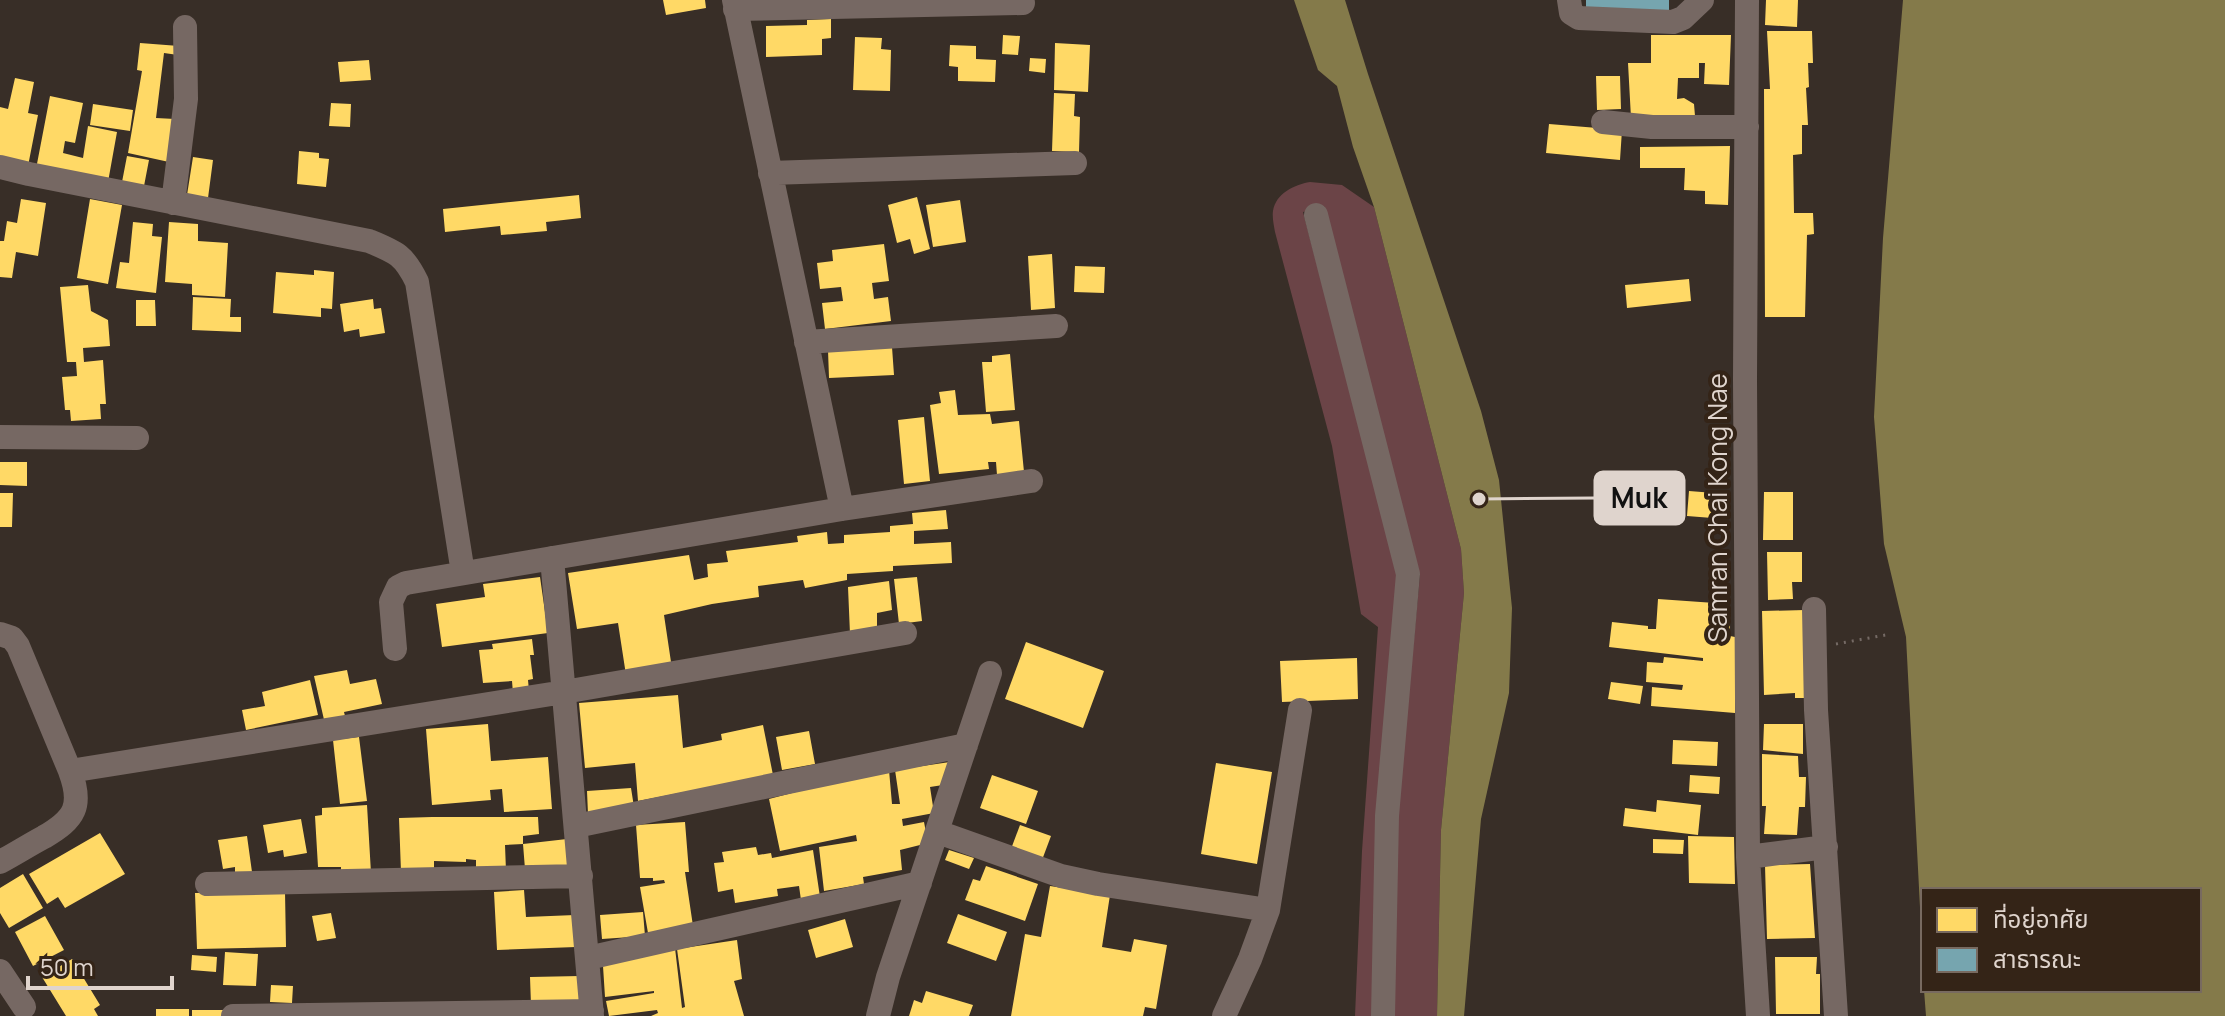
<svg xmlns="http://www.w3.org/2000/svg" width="2225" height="1016" font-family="Manrope,'Noto Sans Thai',sans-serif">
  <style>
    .green { fill: #6b4447 }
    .water { fill: #847a4a }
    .homes { fill: #ffd966 }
    .public { fill: #76a5af }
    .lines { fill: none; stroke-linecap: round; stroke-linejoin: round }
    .path { stroke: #756a65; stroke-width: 3; stroke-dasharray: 2 6; stroke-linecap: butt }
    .minor { stroke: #766863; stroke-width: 24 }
    .labels { text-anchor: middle; stroke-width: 8; stroke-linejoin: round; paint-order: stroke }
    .street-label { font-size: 26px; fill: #dfd4cd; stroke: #342417 }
    .leader { fill: none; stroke: #dfd4cd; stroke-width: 3 }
    .callout-dot { fill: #dfd4cd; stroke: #342417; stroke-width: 3 }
    .callout { fill: #dfd4cd; stroke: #dfd4cd; stroke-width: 3 }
    .callout-label { font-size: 28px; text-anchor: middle; font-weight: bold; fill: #111 }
  </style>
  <rect width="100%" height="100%" fill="#382e27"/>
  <path class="green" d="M1310 182 1342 185 1374 207 1461 549 1464 593 1441 830 1437 1016H1391L1397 816 1420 575 1324 206 1303 212 1399 574 1372 1016H1355L1362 851 1378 627 1361 614 1332 446 1275 232C1274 226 1272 217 1273 211 1276 193 1294 185 1310 182Z"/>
  <path class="water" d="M1294 0H1345L1368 74 1481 411 1499 480 1512 608 1509 693 1481 819 1464 1016H1437L1441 830 1464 593 1461 549 1374 207 1353 147 1337 86 1318 70Z
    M1903 0H2225V1016H1926L1924 990H2199V890H1923V965L1906 637 1884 544 1874 417 1883 238Z"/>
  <path class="homes" d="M663 0H705L706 8 666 15Z
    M1766 0H1798L1797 27 1765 25Z
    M831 19V38L822 39V55L766 57V26L807 25V20Z
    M1767 31H1812L1813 63H1808L1809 87 1806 88 1808 125H1802V154L1793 155 1794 213H1813L1814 234 1807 235 1805 317H1765L1764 89H1770Z
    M1003 35 1020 36 1018 55 1002 54Z
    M1651 35H1731L1729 85 1704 84 1705 63H1699V78H1678L1677 99 1684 98 1694 104 1695 116 1631 118 1628 63H1651Z
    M855 37 882 38 881 49 891 50 890 91 853 90Z
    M140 43 179 46 178 55 164 53 156 118 175 119 169 162 128 153 142 71 137 70Z
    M1055 43 1090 45 1088 92 1054 90Z
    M950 45 976 46V59L996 60 995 82 958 81V67L949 66Z
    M1030 58 1046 59 1045 73 1029 71Z
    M369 60 371 80 340 82 338 62Z
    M1596 76H1620L1621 109 1597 110Z
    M15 78 34 82 28 113 38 115 28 166 0 158V107L8 109Z
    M1054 93 1075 94 1074 116 1080 117 1079 152 1052 151Z
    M50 96 83 103 75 143 65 141 63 153 83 158 88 126 117 132 108 182 36 169Z
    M331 103 351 104 350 127 329 126Z
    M93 104 133 110 130 131 90 125Z
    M1549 124 1622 130 1620 160 1546 153Z
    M1730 146 1728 205 1705 204V191L1684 190 1685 168H1640V147Z
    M299 151 319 153V158L329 159 326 187 297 184Z
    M127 156 149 160 144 186 122 182Z
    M193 157 213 160 208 198 187 195Z
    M579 195 581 218 546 222 547 231 501 235 500 226 445 232 443 209Z
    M917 197 930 249 914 254 910 239 897 243 888 205Z
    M21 199 46 203 38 256 16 252 12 278 0 277V241H4L7 221 17 223Z
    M90 199 122 205 108 284 77 278Z
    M960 200 966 242 933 247 926 205Z
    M133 222 153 224 152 236 162 237 156 293 116 288 120 262 129 263Z
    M169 222 198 224V241L228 243 225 297 192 295V284L165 282Z
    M884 244 889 281 872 283 874 299 888 297 891 321 825 329 822 303 843 301 841 287 820 289 817 263 833 261 832 250Z
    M1052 254 1055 308 1031 310 1028 256Z
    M1075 266 1105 267 1104 293 1074 292Z
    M314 270 334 272 332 309 321 308V317L273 313 276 272 314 275Z
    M1689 279 1691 301 1627 308 1625 285Z
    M88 285 91 311 108 320 110 346 83 348 84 362 103 360 106 404H100L101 419 71 421 70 410H65L62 377 77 376 76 362H67L60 287Z
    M193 297 231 299 230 317H241V332L192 330Z
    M373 299 374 309 381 308 385 333 360 337 359 329 344 332 340 304Z
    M136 300H155L156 326H136Z
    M892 347 894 375 829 378 828 350Z
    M1010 354 1015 410 986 412 982 362H992V356Z
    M955 390 958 415 990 414 992 424 1019 421 1024 472 997 475 996 462H988L989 469 939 474 930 405 941 403 939 392Z
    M924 417 930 481 904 484 898 420Z
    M0 462H27V486L0 485Z
    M1689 491 1727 494 1725 519 1687 516Z
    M1764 492H1793V540H1763Z
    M0 493H13L12 527H0Z
    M946 510 948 529 914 531V544L951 542 952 563 893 566V571L847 574V580L805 588 803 580 758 586 759 597 712 604 664 615 671 662 626 675 618 623 577 629 568 573 689 555 694 580 708 577 707 564 728 562 726 551 798 542 797 536 827 532 828 544 844 543V535L890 532V526L913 524 912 513Z
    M1767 552H1802V582H1792L1793 599 1768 600Z
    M540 577 548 633 442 647 436 604 485 597 483 584Z
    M917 577 922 621 899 624 894 579Z
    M889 581 892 610 877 613V631L850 634 848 587Z
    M1658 599 1729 604 1730 636 1735 637V713L1651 706 1652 687 1682 690 1683 685 1646 682 1647 662 1663 663 1664 657 1703 661V658L1609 647 1612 622 1648 626V629H1656Z
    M1805 610 1811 698H1795V693L1764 695 1762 611Z
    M532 639 534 655H530L533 679 528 680 529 691 513 693 512 681 483 683 479 650 493 649 492 644Z
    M1026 642 1104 671 1083 728 1005 699Z
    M1357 658 1358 699 1282 702 1280 661Z
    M347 670 350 684 376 679 382 704 344 712 346 720 325 724 314 676Z
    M310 680 318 715 246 730 242 710 265 706 262 692Z
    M1611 682 1643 686 1640 704 1608 699Z
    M678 695 683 748 722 740 721 734 763 725 773 775 638 801 635 763 585 768 579 703Z
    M488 724 491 761 548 757 552 809 504 812 502 789 490 790 491 800 432 805 426 729Z
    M1764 724H1803V754L1763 750Z
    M809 731 815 764 782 770 776 737Z
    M359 737 367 801 340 804 333 740Z
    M1673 740 1718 742 1717 766 1672 764Z
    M1762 754 1798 756 1799 777H1806L1805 807H1799L1797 835 1764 834 1766 806H1762Z
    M950 762 943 785 930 787 934 813 902 819 903 826 924 822 928 843 900 850 902 870 863 877 864 884 824 891 819 847 857 841 856 835 780 851 769 799 857 776 889 770 892 804H900L895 770Z
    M1216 763 1272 772 1257 864 1201 854Z
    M992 775 1038 791 1026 824 980 808Z
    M1690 775 1720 777 1719 794 1689 792Z
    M631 788 634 807 588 814 587 791Z
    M1657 800 1701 805 1698 835 1623 826 1625 808 1656 812Z
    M367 805 371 873 341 875V867H318L315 816 322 815V808Z
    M432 817H538L539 834 523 836V844L505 845 506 871 476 868V860L466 859V862L434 861V871L401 872 399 818Z
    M301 819 307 853 284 857 283 850 268 853 263 825Z
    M685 822 689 872H685L693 926 648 933 640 887 665 883 664 880 653 881V878H640L636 825Z
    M1020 825 1051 836 1042 860 1011 849Z
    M100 833 125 874 65 908 58 897 47 904 29 874Z
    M247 836 252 872 235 875V867L223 869 218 840Z
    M1688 836 1734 837 1735 884 1689 883Z
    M567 839 570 865 525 869 523 844Z
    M1653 839 1684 840 1683 854 1653 853Z
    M756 847 758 855 771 853 772 858 813 850 820 897 801 900 799 886 777 889 778 896 735 903 733 889 718 892 714 863 724 862 722 852Z
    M949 850 974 858 969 869 945 860Z
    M1810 864 1815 938 1767 939 1765 865Z
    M986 866 1038 884 1025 921 965 900 973 879 980 881Z
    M23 874 43 908 9 928 0 913V888Z
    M1050 886 1110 895 1102 947 1131 952 1134 939 1167 945 1156 1009 1145 1007 1143 1016H1011L1025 934 1041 937Z
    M524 890 526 917 575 915 576 947 497 950 494 892Z
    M285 892 286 947 197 949 195 893Z
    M643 912 645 936 602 939 600 915Z
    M331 913 336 938 317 941 312 916Z
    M958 914 1007 932 996 961 947 943Z
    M45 916 64 950 33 966 15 932Z
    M845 919 853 947 816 958 808 930Z
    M737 940 742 979 734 981 744 1016H651L658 1013 657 1010 609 1016 606 1001 654 993V991L605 997 603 966 675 948 682 1008 685 1007 677 949Z
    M225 952 258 954 256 986 223 985Z
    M192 955 217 957 216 972 191 970Z
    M1775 957H1817L1816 974H1820V1014H1776Z
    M72 959 100 1005 94 1009 98 1016H66L42 977Z
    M580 976V1004L531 1005 530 977Z
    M271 985 293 986 292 1003 270 1002Z
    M926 991 973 1005 969 1016H909L914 1000 922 1003Z
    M156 1009H189V1016H156Z
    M192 1010H224V1016H192Z"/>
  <path class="public" d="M1586 0H1669V14L1586 11Z"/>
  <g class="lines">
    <path class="path" d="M1836 644 1891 634"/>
    <path class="minor" d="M734 0 842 509
      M1569 0 1571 13 1579 18 1673 22 1683 18 1702 0
      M1747 0 1745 380 1748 857 1758 1016
      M735 9 1023 3
      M1603 122 1652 127H1747
      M0 167 29 174 369 241C396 252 404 255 417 282L463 573
      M770 173 1075 163
      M173 203 186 99 185 27
      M1316 215 1408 574 1387 816 1383 1016
      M806 342 1056 326
      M0 437 137 438
      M552 558 592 1016
      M1814 609 1816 710 1836 1016
      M0 634 12 638 18 646 70 771C83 806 75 819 44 837 29 845 15 854 0 862
      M395 649 391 602 398 587 406 583 842 509 1031 481
      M70 771 564 692 905 633
      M576 826 966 745
      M938 832 1061 876 1098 884 1268 910
      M1748 857 1826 847
      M207 884 581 876
      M588 958 920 883
      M0 971 24 1007
      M233 1016 592 1011
      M878 1016 888 977 990 673
      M1224 1016 1250 959 1268 910 1300 710"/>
  </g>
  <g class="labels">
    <g class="street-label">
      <text transform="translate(1718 508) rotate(-90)" y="9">Samran Chai Kong Nae</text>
    </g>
  </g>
  <path class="leader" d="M1479 499L1595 498"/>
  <circle class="callout-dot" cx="1479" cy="499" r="8"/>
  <rect class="callout" x="1595" y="472" width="89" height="52" rx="8"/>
  <g class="callout-label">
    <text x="1639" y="508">Muk</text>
  </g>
  <rect x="1921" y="888" width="280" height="104" fill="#342417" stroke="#786a60" stroke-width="2"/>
  <rect x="1937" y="908" width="40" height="24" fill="#ffd966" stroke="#786a60" stroke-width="2"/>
  <text x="1993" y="928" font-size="24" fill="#dfd4cd">ที่อยู่อาศัย</text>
  <rect x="1937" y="948" width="40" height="24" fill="#76a5af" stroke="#786a60" stroke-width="2"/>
  <text x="1993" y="968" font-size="24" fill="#dfd4cd">สาธารณะ</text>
  <path d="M28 976v12h144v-12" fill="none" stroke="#dfd4cd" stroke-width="4"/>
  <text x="40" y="976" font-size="24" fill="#dfd4cd" stroke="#342417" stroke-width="6" paint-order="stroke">50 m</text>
</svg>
